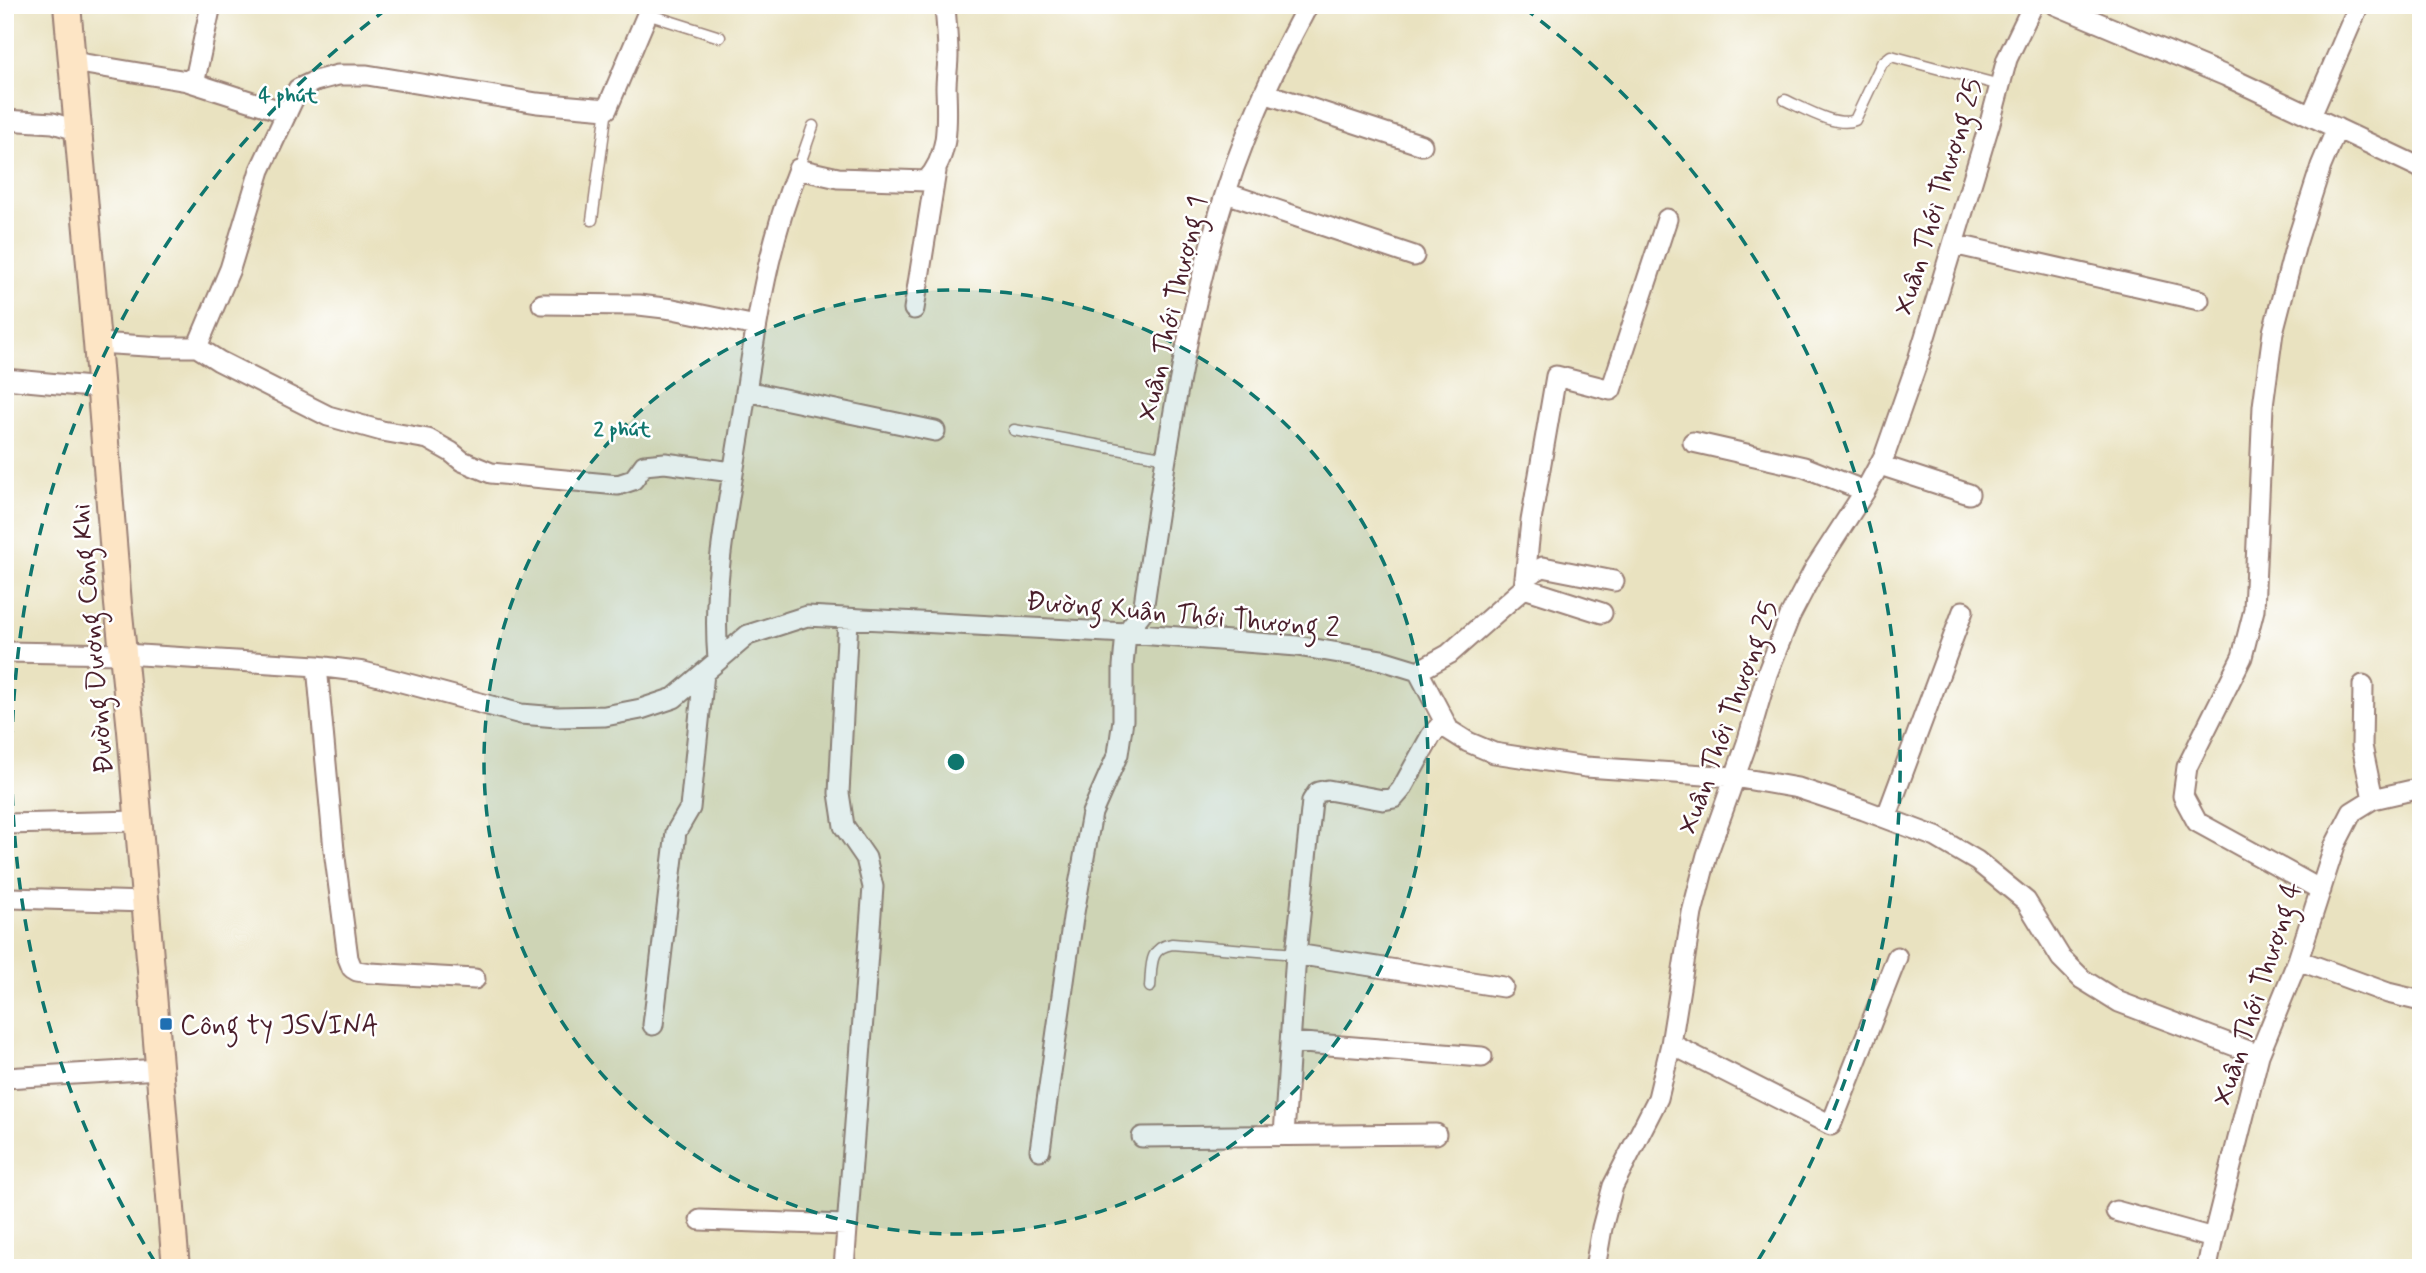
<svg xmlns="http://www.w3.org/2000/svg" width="2426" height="1273" font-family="Mynerve,sans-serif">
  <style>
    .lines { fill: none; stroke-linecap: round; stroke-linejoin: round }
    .service-casing { stroke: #9a8076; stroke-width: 13 }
    .minor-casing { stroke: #9a8076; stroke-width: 23 }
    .secondary-casing { stroke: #9a8076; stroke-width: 30 }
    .service { stroke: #fff; stroke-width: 10 }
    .minor { stroke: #fff; stroke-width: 19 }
    .secondary { stroke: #fde5c5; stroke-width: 26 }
    .ring { fill: none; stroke: #0f766e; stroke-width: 3.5; stroke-dasharray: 12 9 }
    .poi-dot { fill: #1f6fb2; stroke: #fff; stroke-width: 2.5 }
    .labels { text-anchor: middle; stroke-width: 5; stroke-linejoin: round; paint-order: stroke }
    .street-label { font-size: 28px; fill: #4a1f2b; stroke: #fff }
    .poi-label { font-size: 28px; fill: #4a1f2b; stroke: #fff; text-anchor: start }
    .centre { fill: #0f766e; stroke: #fff; stroke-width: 3.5 }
    .ring-label { font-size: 21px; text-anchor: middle; font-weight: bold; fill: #0f766e; stroke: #fff; stroke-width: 5; stroke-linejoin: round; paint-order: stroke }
  </style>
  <rect width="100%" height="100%" fill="#fff"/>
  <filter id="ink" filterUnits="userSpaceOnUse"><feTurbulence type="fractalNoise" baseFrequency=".0143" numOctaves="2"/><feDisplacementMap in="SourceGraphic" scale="14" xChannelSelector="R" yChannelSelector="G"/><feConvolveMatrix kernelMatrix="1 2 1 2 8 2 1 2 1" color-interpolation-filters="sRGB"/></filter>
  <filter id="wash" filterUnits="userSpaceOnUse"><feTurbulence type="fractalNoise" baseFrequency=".00686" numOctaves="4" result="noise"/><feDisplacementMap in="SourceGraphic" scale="28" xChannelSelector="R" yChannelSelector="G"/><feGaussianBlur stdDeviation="1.57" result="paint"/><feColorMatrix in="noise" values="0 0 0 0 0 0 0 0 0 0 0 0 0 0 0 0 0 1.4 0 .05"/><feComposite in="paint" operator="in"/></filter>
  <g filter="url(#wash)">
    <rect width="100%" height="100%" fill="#e9e2c0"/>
  </g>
  <g filter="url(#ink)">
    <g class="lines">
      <g class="service-casing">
        <path id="service" d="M647 14 720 37
          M1785 100C1803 108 1837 128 1855 120L1882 63 1891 56 2000 85
          M798 169 813 126
          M592 220 607 109
          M1014 430 1167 458
          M1150 987C1152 967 1148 948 1172 944L1296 954"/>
      </g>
      <g class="minor-casing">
        <path id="minor" d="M2056 5 2226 76 2421 168
          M73 62 187 81 196 75 211 5
          M187 81 287 113
          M1264 93 1422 145
          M2311 116 2359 5
          M5 120 53 123 79 131
          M1226 193 1414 256
          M1953 244 2199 300
          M542 304 639 305 673 309 756 326
          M914 309 936 171
          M97 343 163 347H197L219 361 328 416 382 431 428 439 451 452 462 461 491 473 618 485 633 480 644 465 665 463 732 472
          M197 347 230 269 260 170 298 89 315 81 338 75H367L537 103 607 109 651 5
          M5 379 101 388
          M746 391 935 431
          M1693 442 1804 467 1865 491
          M1880 465 1969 494
          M1525 577 1543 567 1614 581
          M1524 588 1602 613
          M1126 633 1143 611C1163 473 1183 328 1225 195 1246 129 1275 66 1308 5
          M5 652 124 654 317 666 364 672 521 714 557 717 605 716 641 709 674 698 748 635 807 616 1126 633 1297 646 1382 660 1418 671 1449 730 1468 742 1494 753 1586 767 1734 777 1798 788 1864 810 1936 837 1977 861 2026 901 2061 958 2082 979 2119 1002 2259 1055
          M718 660C711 577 730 499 742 418 755 334 766 248 798 169L838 178 926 181C950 156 947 121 946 88 946 77 948 66 948 55 948 38 946 22 945 5
          M317 666 334 850 348 958 352 968 357 971 370 973 475 979
          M1418 671 1449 654 1524 588 1531 521 1556 376 1611 390 1667 219
          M2363 685 2362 746 2373 799
          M1886 818 1963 611
          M5 824 139 821
          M2321 890 2197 822 2183 796 2187 767 2242 657 2254 610 2263 406 2273 332 2296 244 2321 166 2337 128
          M11 898 146 902
          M1296 954 1503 987
          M2298 960 2388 993 2421 1001
          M653 1025 676 832 690 808 704 673
          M1290 1042 1482 1057
          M1671 1044 1831 1125 1897 957
          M5 1078 160 1069
          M1284 1135 1296 954 1312 801 1318 792 1328 790 1383 800 1394 798 1401 790 1431 736 1444 721
          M1142 1137 1436 1134
          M1040 1150 1073 918 1092 813 1118 754 1123 720V666L1126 633
          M2116 1211 2213 1238
          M700 1220 846 1225
          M844 1268 873 887 866 858 844 826 839 793 848 619
          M1595 1268 1602 1228 1613 1186 1658 1098 1671 1044 1692 913 1707 855 1747 743 1767 674 1790 616 1814 570 1865 491 1885 454 1917 363 1991 119 2007 59 2033 5
          M2207 1268 2213 1238 2259 1055 2298 960 2335 845 2352 812 2373 799 2421 788"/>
      </g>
      <g class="secondary-casing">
        <path id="secondary" d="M67 5 97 343 118 604 131 731 176 1268"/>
      </g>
      <use href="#service" class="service"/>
      <use href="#minor" class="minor"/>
      <use href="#secondary" class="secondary"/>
    </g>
  </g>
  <circle cx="956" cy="762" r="472" fill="#0f766e" fill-opacity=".12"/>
  <g class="ring">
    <circle cx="956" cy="762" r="472"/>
    <path d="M155 1262A944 944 0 0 1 388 8M1524 8A944 944 0 0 1 1757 1262"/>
  </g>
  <rect class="poi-dot" x="159" y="1017" width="14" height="14" rx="3.5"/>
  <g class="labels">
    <g class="street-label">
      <text transform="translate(1937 196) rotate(-73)" y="10">Xuân Thới Thượng 25</text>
      <text transform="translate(1171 308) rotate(-77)" y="10">Xuân Thới Thượng 1</text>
      <text transform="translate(1183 613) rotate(5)" y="10">Đường Xuân Thới Thượng 2</text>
      <text transform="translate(91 639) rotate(-95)" y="10">Đường Dương Công Khi</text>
      <text transform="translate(1727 717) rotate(-70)" y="10">Xuân Thới Thượng 25</text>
      <text transform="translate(2256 993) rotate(-72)" y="10">Xuân Thới Thượng 4</text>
    </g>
    <g class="poi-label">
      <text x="180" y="1034">Công ty JSVINA</text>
    </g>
  </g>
  <circle cx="956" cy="762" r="10" class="centre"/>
  <g class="ring-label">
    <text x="288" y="102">4 phút</text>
    <text x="622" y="436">2 phút</text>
  </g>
  <rect width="2426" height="1273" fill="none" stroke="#fff" stroke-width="28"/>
</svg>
